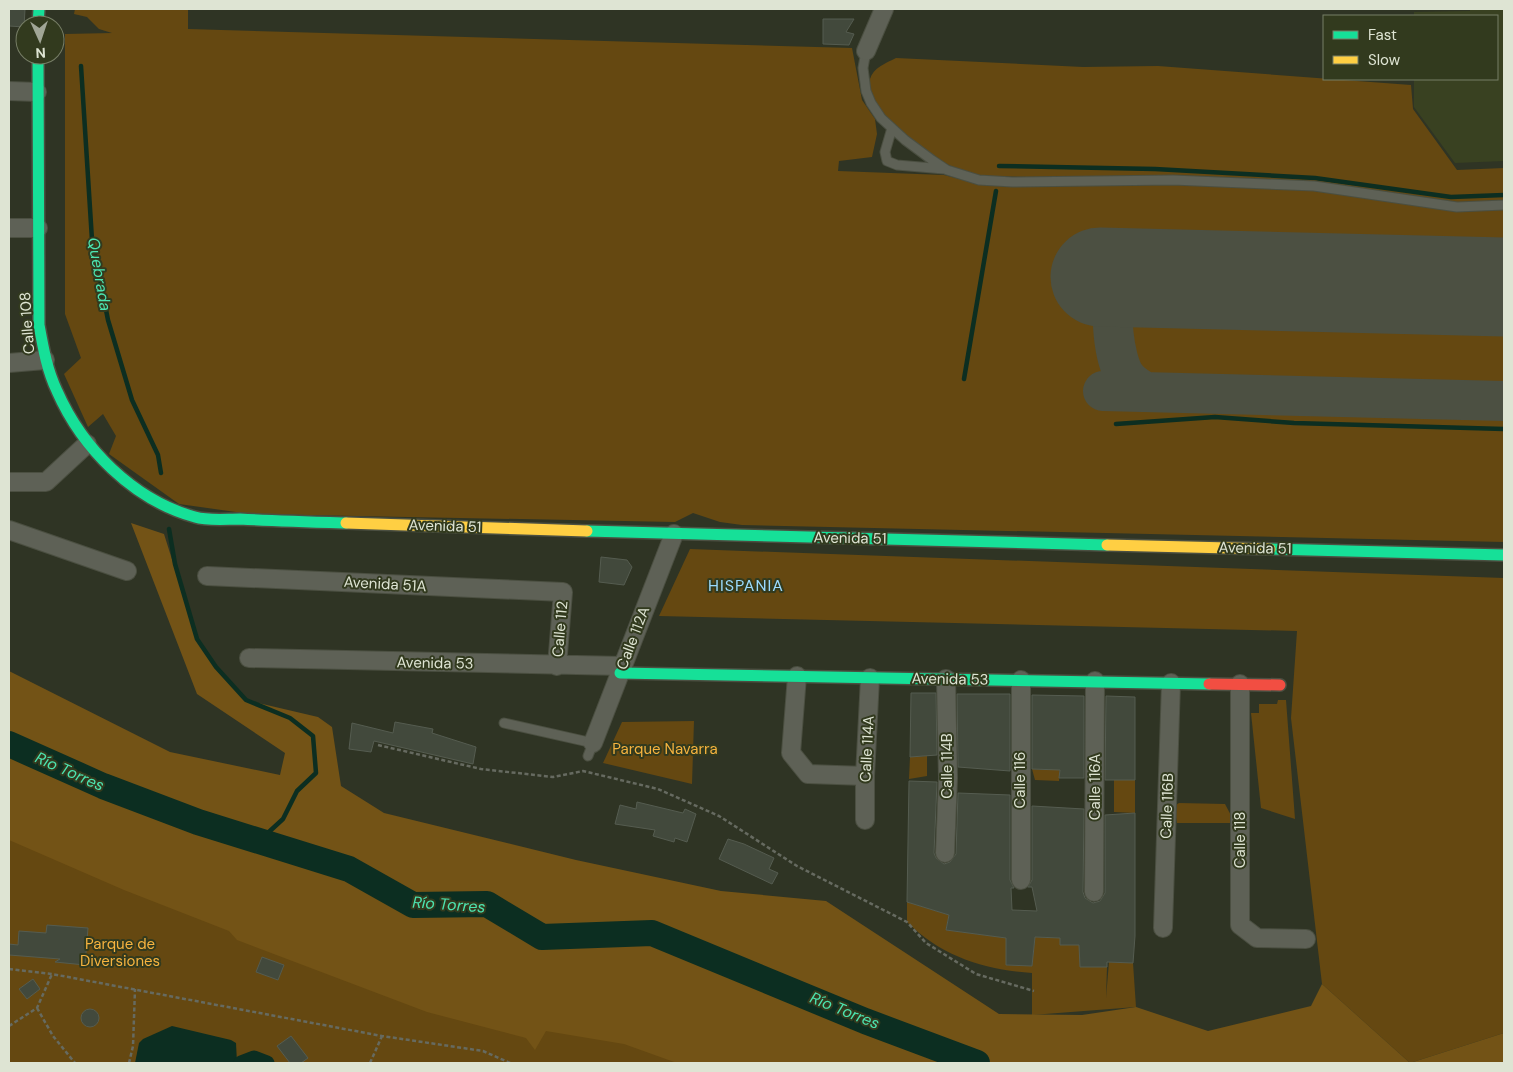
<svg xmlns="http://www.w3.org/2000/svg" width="1513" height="1072" font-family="'DM Sans',sans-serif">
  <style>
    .built { fill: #394121 }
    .green { fill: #654811 }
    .forest { fill: #735316 }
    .water { fill: #0c2e21 }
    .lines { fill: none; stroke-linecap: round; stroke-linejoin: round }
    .stream { stroke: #0c2e21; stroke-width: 4.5 }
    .canal { stroke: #0c2e21; stroke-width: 15 }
    .river { stroke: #0c2e21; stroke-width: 26 }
    .taxiway { stroke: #4c5042; stroke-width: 40 }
    .runway { stroke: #4c5042; stroke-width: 99 }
    .building { fill: #42493c; stroke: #555c50 }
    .lane-casing { stroke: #4b4f41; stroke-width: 11 }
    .street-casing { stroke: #4b4f41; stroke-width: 20 }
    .fast-casing { stroke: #4b4f41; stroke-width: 14 }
    .slow-casing { stroke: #4b4f41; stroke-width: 14 }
    .jam-casing { stroke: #4b4f41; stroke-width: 14 }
    .path { stroke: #666a60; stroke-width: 2.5; stroke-dasharray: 4 2.5; stroke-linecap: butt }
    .lane { stroke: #5e6156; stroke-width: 9 }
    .street { stroke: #5e6156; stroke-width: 18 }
    .fast { stroke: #16e098; stroke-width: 11 }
    .slow { stroke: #ffcf43; stroke-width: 11 }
    .jam { stroke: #f24e42; stroke-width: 11 }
    .labels { text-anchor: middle; stroke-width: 4; stroke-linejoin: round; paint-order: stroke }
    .street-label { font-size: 15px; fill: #dee4d3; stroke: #323a1e }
    .park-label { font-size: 15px; fill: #f6b33f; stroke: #323a1e }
    .water-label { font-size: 16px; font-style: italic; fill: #4ce4b0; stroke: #323a1e }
    .neighbourhood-label { font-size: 16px; letter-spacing: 1px; fill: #9cdbfe; stroke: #323a1e }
  </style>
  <rect width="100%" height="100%" fill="#2f3424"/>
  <path class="built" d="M1470 9H1504V161L1455 163 1414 107V79H1497V16H1414V12L1470 11Z"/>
  <path class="green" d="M75 9H188V29L852 48 862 100 875 119 877 134 872 157 839 161 838 171 944 175 979 184H1173L1313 190 1504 209V254L1094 242 1093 294 1114 379 1097 377 1096 402 1504 414V542L742 525 720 522 693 513 675 522 250 514 179 504 109 454 116 436 103 414 88 427 64 374 81 358 65 314V34L112 33 99 29 87 17 74 14Z
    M896 58 1083 67 1158 66 1411 85 1413 109 1457 170 1504 168V202L1457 203 1314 183 980 176C969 173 956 170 947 164 926 151 862 108 870 79 873 68 886 63 896 58Z
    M1127 307 1504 317V388L1158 379C1150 374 1138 369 1133 360 1127 350 1123 317 1127 307Z
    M690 549 1504 578V1033L1410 1063 1322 984 1291 718 1297 631 659 616Z
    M1278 700H1286L1295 819 1261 808 1251 713H1259V704H1277Z
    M694 721 692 784 603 763 622 722Z
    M927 756V776L909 779 910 757Z
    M1049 764H1060L1059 781 1035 780 1032 769 1049 770Z
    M1114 780H1135V813L1114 812Z
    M9 797 763 1063H9Z
    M1179 803 1225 804 1235 823H1177L1174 806Z
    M907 902 949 915 946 930 1007 938 1006 965 1032 966 1035 937 1060 938V945H1079L1107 967 1106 998 1109 962 1133 963 1136 1007 1032 1015V973C984 970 941 956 907 922Z"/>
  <path class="forest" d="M131 523 164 534 197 639 216 667 246 700 318 717 332 727 341 786 384 813 576 860 721 891 826 901 999 1014 1082 1015 1136 1007 1208 1031 1311 1006 1322 984 1410 1063 1504 1033V1063H677L624 1044 546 1031 535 1050 526 1038 427 1012 237 940 229 931 124 890 9 840V671L170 752 280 775 285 753 197 694Z"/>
  <path class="water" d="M172 1026 231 1040 236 1043 237 1063H135L139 1043 143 1039Z"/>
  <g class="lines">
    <path class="stream" d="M81 66 92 240 108 320 132 400 158 455 161 473
      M999 166 1155 169 1315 178 1451 197 1504 195
      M964 379 996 191
      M1116 424 1215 417 1294 423 1504 429
      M169 529 175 564 197 639 216 667 246 700 290 718 313 736 316 773 297 791 283 819 259 841"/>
    <path class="canal" d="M241 1063 254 1058 267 1063"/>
    <path class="river" d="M9 744 103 786 198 822 349 869 413 905 487 904 542 937 652 933 865 1021 977 1063"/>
    <path class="taxiway" d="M1103 391 1504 401
      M1145 392C1137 387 1129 383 1124 374 1115 359 1107 309 1119 295 1127 285 1139 282 1150 278"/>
    <path class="runway" d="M1100 277 1504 287"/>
  </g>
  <path class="building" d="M9 9H25L24 27 9 26Z
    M823 19H854L846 32 854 34 849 45 823 44Z
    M601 557 627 560 632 567 624 585 599 582Z
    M911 693H936L937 755 910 757Z
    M957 694H1010V771L958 767Z
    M1032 695 1084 696V778H1059L1060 770 1032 769Z
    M1106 696 1135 697V780H1105Z
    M395 722 433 729 432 733 476 747 473 764 374 741 371 752 349 749 352 723 393 733Z
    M909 781 937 782 934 853 936 858 944 864 950 862 956 854 958 793 1010 795V880L1014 888H1011L1012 910 1037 911 1032 887H1028L1032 880V806L1084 809 1083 892 1085 898 1093 903 1100 901 1105 893V815L1135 813V936L1133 963 1107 962V967H1080L1079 945H1060V938L1035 937 1032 966 1006 965V938L946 930 949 915 907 902Z
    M637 802 683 813 685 809 696 814 687 842 675 838 674 842 653 836 655 830 615 824 620 805 636 809Z
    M728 839 744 844 774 858 769 869 778 873 772 884 719 859Z
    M47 925 88 928 85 965 55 962 60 959 9 955V944L18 945 19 931 46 933Z
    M262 957 284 965 278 980 256 972Z
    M33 979 40 989 27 999 19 989Z
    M81 1018a9 9 0 1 1 18 0a9 9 0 1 1-18 0Z
    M291 1036 308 1058 301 1063H290L277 1046Z"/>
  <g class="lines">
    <g class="lane-casing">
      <path id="lane" d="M866 51 863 68 866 91 871 103 881 118 905 140 932 160 947 170 979 180 1012 182 1173 180 1314 186 1457 207 1504 205
        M892 128 885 152 887 161 897 165 944 169
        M504 723 593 743 588 756"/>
    </g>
    <g class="street-casing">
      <path id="street" d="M866 51 884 9
        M9 91 37 92
        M9 228H38
        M9 363 45 360
        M9 482H46L87 444
        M9 530 127 571
        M207 576 563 592 557 666
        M249 658 622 666
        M797 676 791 753 808 774 865 776
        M1240 684V925L1257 938 1306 939
        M593 743 674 534
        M865 820V776L870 678
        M945 853 948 778 946 679
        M1021 880V680
        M1094 892 1095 681
        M1163 928 1171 683"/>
    </g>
    <g class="fast-casing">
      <path id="fast" d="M38 25 39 9
        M38 55 39 325C43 347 47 370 57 391 82 448 133 500 195 517 208 521 226 519 240 519 275 521 311 522 346 523
        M587 531 1107 545
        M1270 549 1504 555
        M620 673 1209 684"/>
    </g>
    <g class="slow-casing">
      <path id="slow" d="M346 523 587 531
        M1107 545 1270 549"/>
    </g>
    <g class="jam-casing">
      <path id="jam" d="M1209 684 1280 685"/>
    </g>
    <path class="path" d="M378 745 481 769 553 777 583 771 658 789 719 816 797 866 907 922 926 943 976 974 1034 991
      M9 969 52 974 382 1036 483 1051 510 1063
      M37 1008 53 1036 75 1063
      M9 1026 37 1008 52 974
      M129 1063 133 1046 135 989
      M370 1063 382 1036"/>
    <use href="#lane" class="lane"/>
    <use href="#street" class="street"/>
    <use href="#fast" class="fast"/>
    <use href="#slow" class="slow"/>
    <use href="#jam" class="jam"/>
  </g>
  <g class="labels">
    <g class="street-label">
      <text transform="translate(27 323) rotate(-94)" y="5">Calle 108</text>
      <text transform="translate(445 526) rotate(2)" y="5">Avenida 51</text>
      <text transform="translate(850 538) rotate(1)" y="5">Avenida 51</text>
      <text transform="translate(1255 548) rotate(1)" y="5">Avenida 51</text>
      <text transform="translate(385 584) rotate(3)" y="5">Avenida 51A</text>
      <text transform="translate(560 629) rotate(-85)" y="5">Calle 112</text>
      <text transform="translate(633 638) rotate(-69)" y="5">Calle 112A</text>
      <text transform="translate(435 663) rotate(1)" y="5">Avenida 53</text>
      <text transform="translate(950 679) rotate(1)" y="5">Avenida 53</text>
      <text transform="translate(867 749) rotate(-87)" y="5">Calle 114A</text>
      <text transform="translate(947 766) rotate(-90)" y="5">Calle 114B</text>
      <text transform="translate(1020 780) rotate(-90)" y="5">Calle 116</text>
      <text transform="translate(1095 787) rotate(-90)" y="5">Calle 116A</text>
      <text transform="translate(1167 806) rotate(-88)" y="5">Calle 116B</text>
      <text transform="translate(1240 840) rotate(-90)" y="5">Calle 118</text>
    </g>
    <g class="park-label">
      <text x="665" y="754">Parque Navarra</text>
      <text x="120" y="949">Parque de<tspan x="120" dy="17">Diversiones</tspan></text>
    </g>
    <g class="water-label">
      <text transform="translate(100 274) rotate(80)" y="6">Quebrada</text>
      <text transform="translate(70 771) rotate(24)" y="6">Río Torres</text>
      <text transform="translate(449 904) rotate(4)" y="6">Río Torres</text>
      <text transform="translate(845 1010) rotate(22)" y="6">Río Torres</text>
    </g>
    <g class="neighbourhood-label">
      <text x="746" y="591">HISPANIA</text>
    </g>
  </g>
  <rect width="1513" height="1072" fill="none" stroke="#dee4d3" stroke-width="20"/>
  <rect x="1323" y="15" width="175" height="65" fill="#323a1e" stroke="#777e66"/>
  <rect x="1333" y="31" width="25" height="8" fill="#16e098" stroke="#777e66"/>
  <text x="1368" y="40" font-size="15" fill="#dee4d3">Fast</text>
  <rect x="1333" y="56" width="25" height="8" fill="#ffcf43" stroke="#777e66"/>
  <text x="1368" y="65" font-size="15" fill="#dee4d3">Slow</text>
  <g transform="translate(40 40) rotate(177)"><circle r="24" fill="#323a1e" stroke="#777e66"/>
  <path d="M0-4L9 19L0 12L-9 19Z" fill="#a1a696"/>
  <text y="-8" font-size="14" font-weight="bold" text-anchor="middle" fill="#dee4d3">N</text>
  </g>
</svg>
